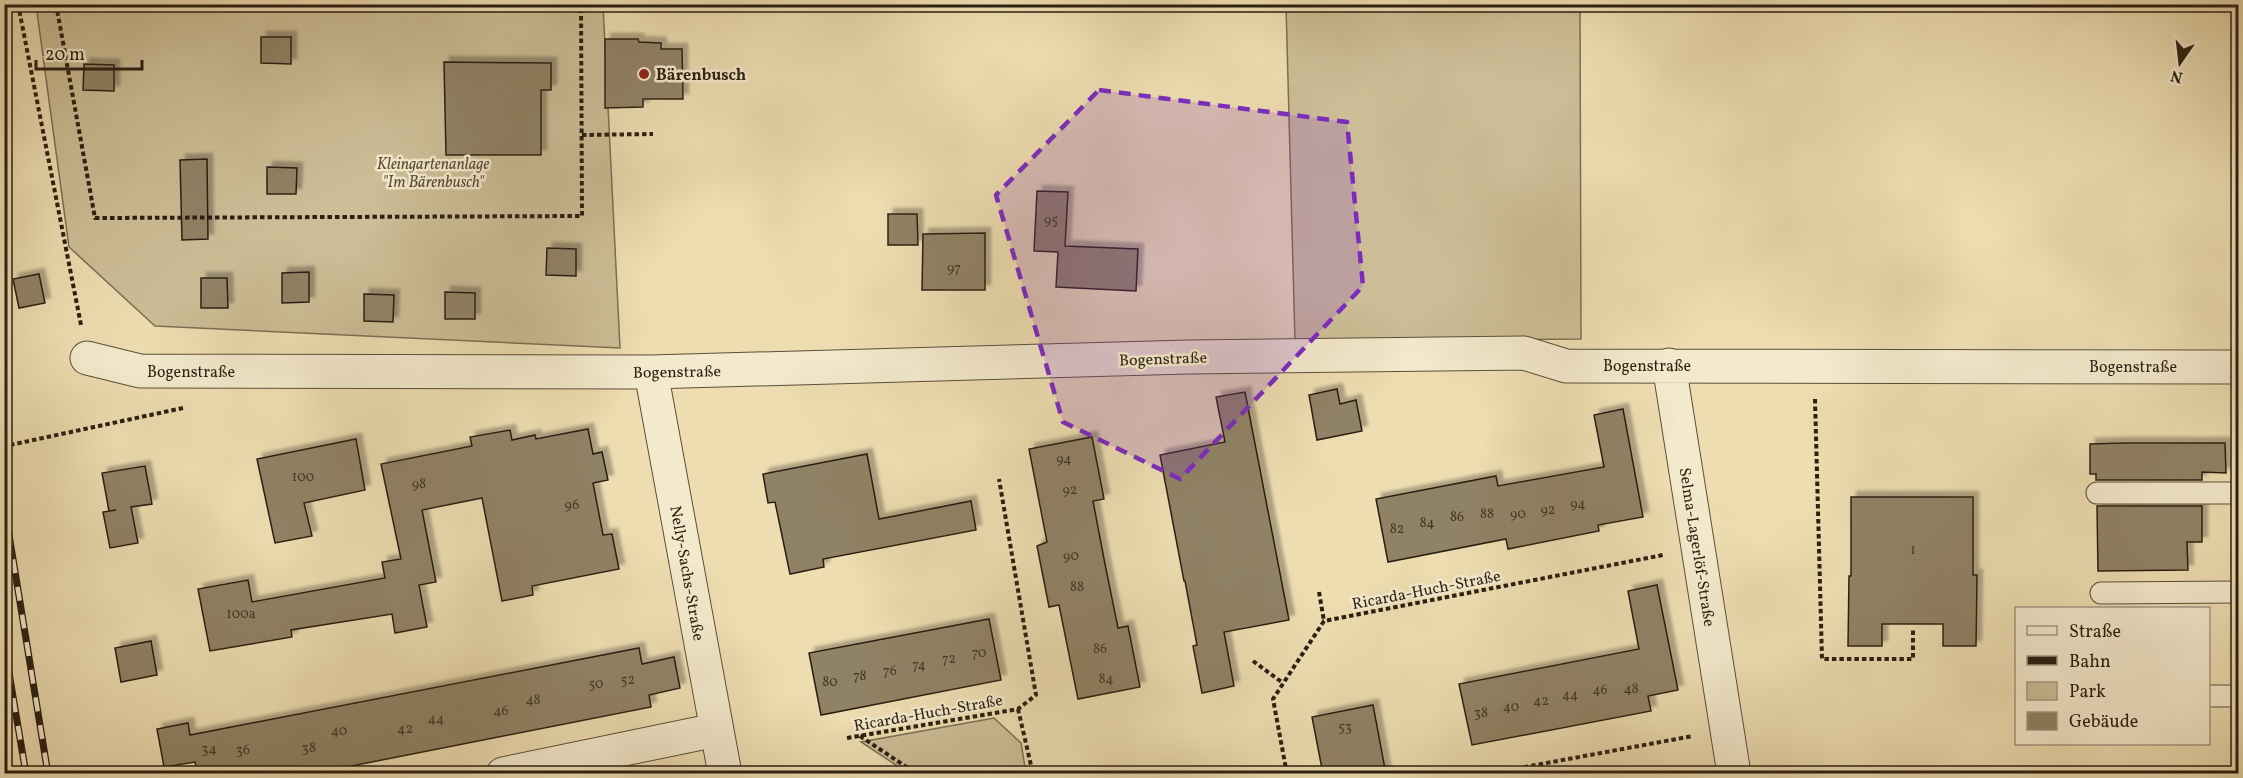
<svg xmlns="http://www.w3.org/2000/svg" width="2243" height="778" font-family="Vollkorn,serif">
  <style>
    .green { fill: #ccbd96; stroke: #7c6e54; stroke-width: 1.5 }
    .building { fill: #908265; stroke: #2b1f12; stroke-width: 1.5; filter: url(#shadow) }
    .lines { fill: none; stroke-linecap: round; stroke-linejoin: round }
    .lane-casing { stroke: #5c4e3a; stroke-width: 23 }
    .street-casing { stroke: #5c4e3a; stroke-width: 35 }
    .path { stroke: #2b1f12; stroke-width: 4; stroke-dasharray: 4.5 3; stroke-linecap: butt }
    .lane { stroke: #f3e9cc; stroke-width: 21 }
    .street { stroke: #f3e9cc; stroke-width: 33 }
    .rail-casing { stroke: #2b1f12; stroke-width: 7 }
    .rail { stroke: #f3e9cc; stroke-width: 4.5; stroke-dasharray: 14; stroke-linecap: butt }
    .marked { fill: #7b2cbf; fill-opacity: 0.2; stroke: #7b2cbf; stroke-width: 4.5; stroke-dasharray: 12 8; stroke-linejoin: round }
    .poi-dot { fill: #8f2418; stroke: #f3e9cc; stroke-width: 2 }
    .labels { text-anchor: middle; stroke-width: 5; stroke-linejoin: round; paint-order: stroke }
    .number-label { font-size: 14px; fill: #443827 }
    .poi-label { font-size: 16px; font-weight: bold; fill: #2b1f12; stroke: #f3e9cc; text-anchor: start }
    .park-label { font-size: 16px; font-style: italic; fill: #5b4e3a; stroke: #f3e9cc }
    .street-label { font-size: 16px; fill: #2b1f12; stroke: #f3e9cc }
  </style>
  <defs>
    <filter id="shadow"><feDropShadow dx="5.5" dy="-5.5" stdDeviation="1.5" flood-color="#0004"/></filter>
  </defs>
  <rect width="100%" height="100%" fill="#edddb1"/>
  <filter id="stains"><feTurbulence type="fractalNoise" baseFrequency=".00333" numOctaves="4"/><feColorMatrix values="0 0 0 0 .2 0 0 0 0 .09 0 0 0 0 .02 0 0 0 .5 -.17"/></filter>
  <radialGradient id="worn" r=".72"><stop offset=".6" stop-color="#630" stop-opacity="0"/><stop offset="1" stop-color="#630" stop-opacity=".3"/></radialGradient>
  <path class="green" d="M36 5H610H603L620 348 155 326 69 247Z
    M1286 5H1580L1581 339 1295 341Z
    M994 718 1021 743 1026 773H908L861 742Z"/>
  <path class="building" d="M261 37H291V64L261 63Z
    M605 39H638L639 42 661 43V49H682L683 99H643V107L605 108Z
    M444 62 551 63V90H541V155H446Z
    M84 64 114 65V91L83 90Z
    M207 159 208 239 182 240 180 160Z
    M267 167 297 168 296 194H267Z
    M1037 191 1068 192 1065 246 1138 249 1136 291 1056 287 1058 252 1034 251Z
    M888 214H917L918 245H888Z
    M985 233V290H922L923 234Z
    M547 248 576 249V276L546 275Z
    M309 272V302L282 303V273Z
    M39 274 45 303 19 308 13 279Z
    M201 278H227L228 308H201Z
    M445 292 475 293V319H445Z
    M364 294 394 295 393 322 364 321Z
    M1337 389 1340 404 1356 400 1362 431 1317 440 1309 395Z
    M1245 392 1289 620 1224 632 1234 686 1202 693 1193 646 1197 645 1185 581H1184L1160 455 1225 442 1216 397Z
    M1623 409 1643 517 1598 525 1599 531 1508 549 1506 539 1388 562 1376 499 1496 476 1498 486 1604 467 1594 415Z
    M588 429 593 454 602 452 608 480 593 483 603 535 612 534 619 569 532 586 533 595 502 601 482 498 422 510 436 582 419 585 427 627 395 633 392 614 291 630 292 637 210 651 198 589 248 580 252 602 385 578 382 562 401 559 381 464 472 446 470 437 510 430 512 440 535 435 536 439Z
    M1092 437 1104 499 1093 501 1105 564 1118 628 1128 626 1140 687 1078 699 1059 605 1049 607 1037 546 1047 542 1029 449Z
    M356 439 365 490 304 503 312 536 275 543 257 459Z
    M2124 443H2225L2226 473 2202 472V480H2096V474H2090V444Z
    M867 454 879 519 971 501 976 530 823 559 824 567 790 574 775 502 768 503 763 474Z
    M145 466 152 504 131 507 138 543 110 548 103 512 116 510 109 511 102 473Z
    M1851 497H1973V575H1977L1976 646H1943V624H1882V646H1848L1849 576H1851Z
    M2097 506H2202V542H2187L2188 570 2098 571Z
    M1657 585 1678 690 1648 696 1651 711 1472 745 1459 684 1639 649 1628 591Z
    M989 619 1001 680 821 715 809 653Z
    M151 641 157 675 121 682 115 648Z
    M639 648 642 664 674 657 680 688 649 695 651 707 311 774H198L195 762 164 767 157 729 188 723 190 735Z
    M1373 705 1386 774H1323L1312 717Z"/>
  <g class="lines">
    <g class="lane-casing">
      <path id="lane" d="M2097 493H2238
        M2101 593 2238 592
        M2208 696H2238"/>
    </g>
    <g class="street-casing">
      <path id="street" d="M87 358 140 371 651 372 1188 357 1524 353 1566 366 2238 367
        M1669 365 1734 774
        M651 372 725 774
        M503 774 716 730"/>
    </g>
    <path class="path" d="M18 4 81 325
      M56 4 95 218 582 216 581 4
      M582 135 653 134
      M1815 399 1822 659H1913V630
      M10 445 183 408
      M1319 592 1324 621
      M1253 661 1283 683
      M1018 709 1033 774
      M860 736 917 774
      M847 738 1018 709 1036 695 999 479
      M1287 774 1273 699 1324 621 1663 555
      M1487 774 1693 736"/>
    <use href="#lane" class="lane"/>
    <use href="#street" class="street"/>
    <g class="rail-casing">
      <path id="rail" d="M4 504 48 774
        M4 643 26 774"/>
    </g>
    <use href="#rail" class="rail"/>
  </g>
  <path class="marked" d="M1099 90 1347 122 1363 286 1180 479 1063 422 996 195Z"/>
  <circle class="poi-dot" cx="644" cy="74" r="6"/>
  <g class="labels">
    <g class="number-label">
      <text x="1051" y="224">95</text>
      <text x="954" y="272">97</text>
      <text x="1064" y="463">94</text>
      <text x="303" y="481">100</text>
      <text x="419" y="488">98</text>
      <text x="1070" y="494">92</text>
      <text x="1578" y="508">94</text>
      <text x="572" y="509">96</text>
      <text x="1548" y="514">92</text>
      <text x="1487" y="518">88</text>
      <text x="1518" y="518">90</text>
      <text x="1457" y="521">86</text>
      <text x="1427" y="527">84</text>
      <text x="1397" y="533">82</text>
      <text x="1913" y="554">1</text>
      <text x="1071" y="560">90</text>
      <text x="1077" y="591">88</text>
      <text x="241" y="618">100a</text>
      <text x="1100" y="653">86</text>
      <text x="979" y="657">70</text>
      <text x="949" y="663">72</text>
      <text x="919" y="669">74</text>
      <text x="890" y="675">76</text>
      <text x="860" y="680">78</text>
      <text x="1106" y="683">84</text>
      <text x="628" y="684">52</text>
      <text x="830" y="686">80</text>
      <text x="596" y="688">50</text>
      <text x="1631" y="693">48</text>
      <text x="1600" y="694">46</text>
      <text x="1570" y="699">44</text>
      <text x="533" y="704">48</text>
      <text x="1541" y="705">42</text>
      <text x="1511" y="711">40</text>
      <text x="501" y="715">46</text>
      <text x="1481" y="717">38</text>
      <text x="436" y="723">44</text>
      <text x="1345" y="731">53</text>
      <text x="405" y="733">42</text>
      <text x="339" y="735">40</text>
      <text x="309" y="752">38</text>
      <text x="209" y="753">34</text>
      <text x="243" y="754">36</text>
    </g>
    <g class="poi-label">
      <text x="656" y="80">Bärenbusch</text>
    </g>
    <g class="park-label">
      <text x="433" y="169">Kleingartenanlage<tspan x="433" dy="18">"Im Bärenbusch"</tspan></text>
    </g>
    <g class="street-label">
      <text transform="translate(1163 358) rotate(-2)" y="6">Bogenstraße</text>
      <text x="1647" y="371">Bogenstraße</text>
      <text x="2133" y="372">Bogenstraße</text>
      <text x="191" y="377">Bogenstraße</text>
      <text transform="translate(677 371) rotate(-1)" y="6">Bogenstraße</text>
      <text transform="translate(1698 547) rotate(81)" y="6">Selma-Lagerlöf-Straße</text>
      <text transform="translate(688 573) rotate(80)" y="6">Nelly-Sachs-Straße</text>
      <text transform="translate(1426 589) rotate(-11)" y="6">Ricarda-Huch-Straße</text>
      <text transform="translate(928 712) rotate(-10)" y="6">Ricarda-Huch-Straße</text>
    </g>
  </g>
  <rect width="2243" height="778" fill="none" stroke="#edddb1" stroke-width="24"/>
  <rect x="6" y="6" width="2231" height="766" fill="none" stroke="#2b1f12" stroke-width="3"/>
  <rect x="12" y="12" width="2219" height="754" fill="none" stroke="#2b1f12" stroke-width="1.5"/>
  <rect x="2015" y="607" width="195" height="138" fill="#f3e9cc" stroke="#a39882" stroke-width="1.5"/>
  <rect x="2027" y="626" width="30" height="9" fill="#f3e9cc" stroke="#a39882" stroke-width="1.5"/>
  <text x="2069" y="637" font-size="18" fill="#2b1f12">Straße</text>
  <rect x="2027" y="656" width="30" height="9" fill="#2b1f12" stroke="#a39882" stroke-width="1.5"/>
  <text x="2069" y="667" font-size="18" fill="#2b1f12">Bahn</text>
  <rect x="2027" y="682" width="30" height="18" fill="#ccbd96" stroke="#a39882" stroke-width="1.5"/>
  <text x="2069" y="697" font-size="18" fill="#2b1f12">Park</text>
  <rect x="2027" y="712" width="30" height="18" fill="#908265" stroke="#a39882" stroke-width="1.5"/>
  <text x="2069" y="727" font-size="18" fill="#2b1f12">Gebäude</text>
  <g transform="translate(2180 63) rotate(194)" stroke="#f3e9cc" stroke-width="4.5" paint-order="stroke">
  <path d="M0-4.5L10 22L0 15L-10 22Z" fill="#2b1f12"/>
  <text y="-9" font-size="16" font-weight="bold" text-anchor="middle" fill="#2b1f12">N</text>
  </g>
  <path d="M36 60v9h106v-9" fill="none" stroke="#2b1f12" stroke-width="3"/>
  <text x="45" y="60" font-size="18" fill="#2b1f12" stroke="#f3e9cc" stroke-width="4.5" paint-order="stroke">20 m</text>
  <rect width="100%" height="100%" filter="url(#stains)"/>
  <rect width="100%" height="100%" fill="url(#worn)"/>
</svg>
